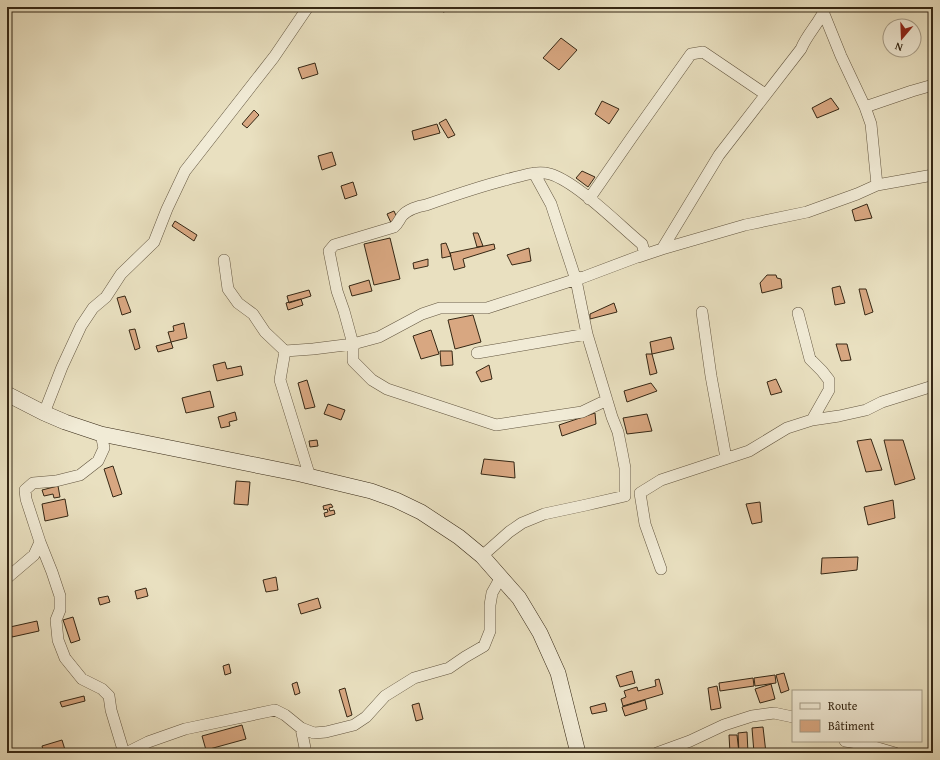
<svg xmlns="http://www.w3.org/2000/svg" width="940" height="760" font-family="'Gentium Book Plus',serif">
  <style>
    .building { fill: #d8a781; stroke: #352714 }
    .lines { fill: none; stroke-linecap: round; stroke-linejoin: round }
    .minor-casing { stroke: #62553f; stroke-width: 12 }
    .secondary-casing { stroke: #352714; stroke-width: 16 }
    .minor { stroke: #f1ebd6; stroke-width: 11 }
    .secondary { stroke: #f1ebd6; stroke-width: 15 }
  </style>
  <rect width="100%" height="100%" fill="#e9e0c0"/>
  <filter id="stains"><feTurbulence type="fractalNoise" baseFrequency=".005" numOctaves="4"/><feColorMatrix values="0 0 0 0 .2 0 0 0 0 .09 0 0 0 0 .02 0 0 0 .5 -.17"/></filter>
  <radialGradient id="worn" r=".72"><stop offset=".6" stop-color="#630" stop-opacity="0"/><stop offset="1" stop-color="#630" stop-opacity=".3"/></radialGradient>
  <path class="building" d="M442 7H463L443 12Z
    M561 38 577 50 559 70 543 58Z
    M315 63 318 74 302 79 298 68Z
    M831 98 839 109 817 118 812 108Z
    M602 101 619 109 609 124 595 114Z
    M254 110 259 115 247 128 242 124Z
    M446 119 455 135 448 138 439 123Z
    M437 124 440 133 414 140 412 131Z
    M332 152 336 165 322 170 318 156Z
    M582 171 595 177 588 187 576 178Z
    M353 182 357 195 345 199 341 186Z
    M867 204 872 218 855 221 852 210Z
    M394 211 399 222 392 225 387 214Z
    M175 221 197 235 194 241 172 226Z
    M473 233H478L483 246 477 247Z
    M390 238 400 279 374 285 364 244Z
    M446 243 451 256 442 258 441 244Z
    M494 244 495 249 463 259 465 267 454 270 450 253Z
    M529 248 531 261 512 265 507 255Z
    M428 259V266L414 269 413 263Z
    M767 275H776L777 278 781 279 782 288 762 293 760 283Z
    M369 280 372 291 352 296 349 286Z
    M840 286 845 303 835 305 832 288Z
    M859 289H866L873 312 865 315Z
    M309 290 311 296 289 303 287 296Z
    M125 296 131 312 122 315 117 298Z
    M301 299 303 305 288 310 286 303Z
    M614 303 617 312 590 319V314Z
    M473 315 481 342 455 349 448 320Z
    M184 323 187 338 171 342 168 332 174 331 173 326Z
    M135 329 140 348 135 350 129 330Z
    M431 330 439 354 421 359 413 336Z
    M671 337 674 349 652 354 650 342Z
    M171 342 173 348 158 352 156 346Z
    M836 344H847L851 360 841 361Z
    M440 351H452L453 365 441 366Z
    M646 354H652L657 373 650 375Z
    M225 362 227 369 241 366 243 375 217 381 213 365Z
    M489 365 492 379 481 382 476 372Z
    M776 379 782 392 771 395 767 382Z
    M307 380 315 407 305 409 298 383Z
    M651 383 657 391 627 402 624 391Z
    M210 391 214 407 186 413 182 398Z
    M328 404 345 410 341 420 324 414Z
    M235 412 237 420 229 422 230 426 221 428 218 417Z
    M595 413 596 424 562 436 559 425Z
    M647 414 652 431 627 434 623 418Z
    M871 439 882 470 866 472 857 441Z
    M317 440 318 446 310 447 309 441Z
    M884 440H903L915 479 895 485Z
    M484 459 514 462 515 478 481 474Z
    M113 466 122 494 113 497 104 469Z
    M236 481 250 482 248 505 234 504Z
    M58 486 60 497 54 498 53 494 44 496 42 490Z
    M65 499 68 516 45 521 42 504Z
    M893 500 895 518 868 525 864 507Z
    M760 502 762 522 752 524 746 504Z
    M331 504 333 507 329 508 330 511 334 510 335 514 325 517 324 513 328 512 327 509 324 510 323 506Z
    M858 557 857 570 821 574 822 558Z
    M276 577 278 590 266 592 263 580Z
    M146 588 148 596 137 599 135 591Z
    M108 596 110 602 100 605 98 598Z
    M318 598 321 608 301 614 298 604Z
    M73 617 80 640 71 643 63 620Z
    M37 621 39 631 12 637 10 627Z
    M229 664 231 673 225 675 223 666Z
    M632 671 635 683 620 687 616 676Z
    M784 673 789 690 781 693 776 675Z
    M775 675 776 683 755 686 754 678Z
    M753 678 754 686 720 691 719 683Z
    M659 679 663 694 623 706 621 699 626 697 624 691 637 687 638 691 656 686 655 680Z
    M297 682 300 693 295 695 292 684Z
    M771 684 775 699 760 703 755 689Z
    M717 686 721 708 711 710 708 688Z
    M345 688 352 715 347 717 339 690Z
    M84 696 85 701 62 707 60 702Z
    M645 700 647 709 625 716 622 707Z
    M419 703 423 719 416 721 412 705Z
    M605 703 607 711 592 714 590 707Z
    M242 725 246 739 206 750 202 736Z
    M763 727 766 753H754L752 728Z
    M747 732 748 753H739L738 733Z
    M729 735H737L739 753H730Z
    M62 740 66 753H44L42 746Z"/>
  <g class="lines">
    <g class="minor-casing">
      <path id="minor" d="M865 107 912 91 933 85
        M877 185 933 175
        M589 199 632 137 691 54 703 52 765 94
        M662 249 745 225 807 212 857 194 877 185 871 124 865 107 841 56 824 14
        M638 257 662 249 719 155 801 49C807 34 820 22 826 7
        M224 260 228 289 238 303 253 314 265 332 285 351 313 349 353 344 379 337 422 314 440 308H487L583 277
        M576 280 645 254 642 244C619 225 577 182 550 174 535 170 519 177 505 180 478 187 452 196 426 205 418 206 407 210 402 216 399 220 398 224 394 227L334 245 329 251 337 291 344 311 353 344V361L372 380 387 389 496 425 582 412 607 400
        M702 312 711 376 726 458
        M798 313 810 359 822 371 829 380V390L812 420
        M285 351 280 380 310 477
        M477 353 587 334
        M44 413 62 367 81 326 93 308 106 297 121 274 154 242 167 209 185 171 274 57 308 7
        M40 542 52 572 60 596V610L56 620 58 640 65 658 82 679 102 689 109 696 111 710 124 753
        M482 556 509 532 522 523 544 514 586 505 625 496V468L622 452 618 432 612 417 587 334 576 280 551 204 534 173
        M661 569 645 524 640 493 661 480 749 451 787 428 812 420 839 416 866 410 882 402 933 386
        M7 578 34 555 40 542 26 499 25 490 33 483 56 481 80 475 98 461 104 448 101 434
        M301 728 306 753
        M845 741 864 744 895 753
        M126 753 148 742 185 729 275 710 285 715 301 728 314 733 326 732 354 725 366 717 385 696 414 678 449 668 465 657 484 646 490 631V605L492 593 501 577
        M657 753 690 741 724 725 752 716 774 713 793 717"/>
    </g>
    <g class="secondary-casing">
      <path id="secondary" d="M7 394 44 413 65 422 101 434 300 474 371 491 396 500 421 512 459 537 482 556 519 598 540 633 558 673 578 753"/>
    </g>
    <use href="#minor" class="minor"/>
    <use href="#secondary" class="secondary"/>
  </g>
  <rect width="940" height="760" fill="none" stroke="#e9e0c0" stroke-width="24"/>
  <rect x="8" y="8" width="924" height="744" fill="none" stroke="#352714" stroke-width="2"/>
  <rect x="12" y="12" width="916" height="736" fill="none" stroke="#352714"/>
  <rect x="792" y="690" width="130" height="52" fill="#f1ebd6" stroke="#a69d88"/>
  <rect x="800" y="703" width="20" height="6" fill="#f1ebd6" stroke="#a69d88"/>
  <text x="828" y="710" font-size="12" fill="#352714">Route</text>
  <rect x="800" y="720" width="20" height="12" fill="#d8a781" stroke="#a69d88"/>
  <text x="828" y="730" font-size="12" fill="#352714">Bâtiment</text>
  <g transform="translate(902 38) rotate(199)"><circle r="19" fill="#f1ebd6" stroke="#a69d88"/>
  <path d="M0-3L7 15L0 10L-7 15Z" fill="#8f2418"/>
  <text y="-6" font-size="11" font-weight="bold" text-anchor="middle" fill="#352714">N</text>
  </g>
  <rect width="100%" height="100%" filter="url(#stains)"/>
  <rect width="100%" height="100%" fill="url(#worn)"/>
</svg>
